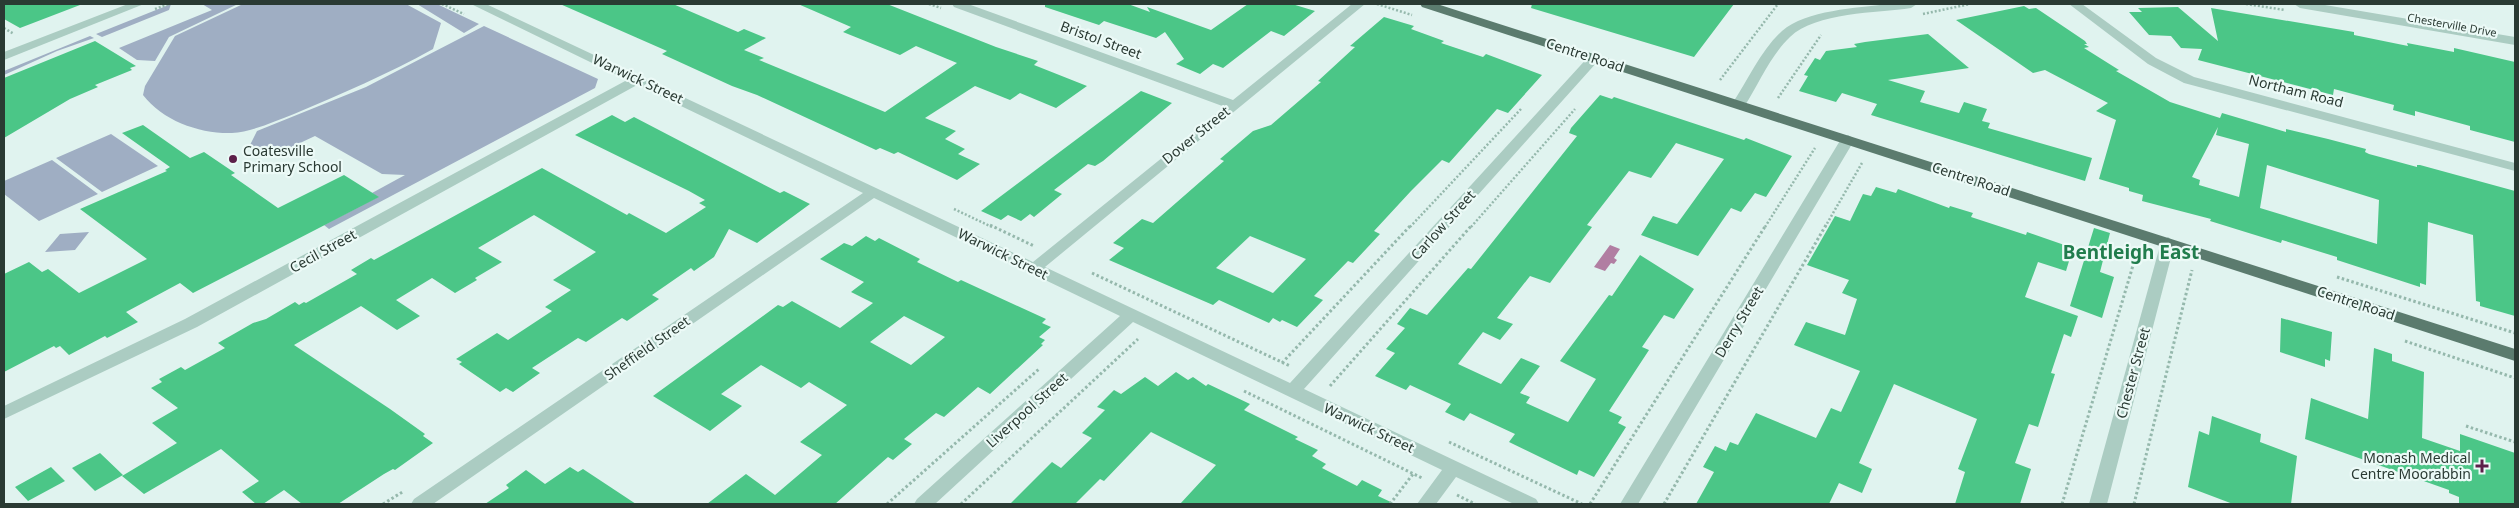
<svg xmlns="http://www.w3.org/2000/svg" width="2519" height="508" font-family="'Noto Sans',sans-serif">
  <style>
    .green { fill: #9faec3 }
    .water { fill: #b17ea2 }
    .building { fill: #4bc687; fill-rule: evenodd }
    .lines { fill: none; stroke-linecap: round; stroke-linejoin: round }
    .path-far1 { stroke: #95b8ac; stroke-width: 2.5; stroke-dasharray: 2 2; stroke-linecap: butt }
    .path { stroke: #95b8ac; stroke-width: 3; stroke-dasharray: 2.5 2.5; stroke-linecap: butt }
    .minor { fill: #abccc2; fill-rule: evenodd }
    .major { fill: #5b7b6e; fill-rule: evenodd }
    .poi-dot { fill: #5c1f49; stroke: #ecfaf7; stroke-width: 2 }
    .labels { text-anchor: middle; stroke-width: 4.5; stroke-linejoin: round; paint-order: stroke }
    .far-street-label { font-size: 11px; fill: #2a3a33; stroke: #ecfaf7 }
    .street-label { font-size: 14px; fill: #2a3a33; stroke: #ecfaf7 }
    .poi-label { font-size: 14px; fill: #2a3a33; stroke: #ecfaf7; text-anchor: start }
    .district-label { font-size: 19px; font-weight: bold; fill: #217d4d; stroke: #ecfaf7 }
  </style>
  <rect width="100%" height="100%" fill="#e0f3ef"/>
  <path class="green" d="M171 4 169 10 102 37 96 34Z
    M202 4H238L169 37 155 61 137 60 119 48 212 10Z
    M243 4H406L441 23 433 49C388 74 341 94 294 114 275 121 252 132 232 133 200 134 163 121 143 95L145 86 175 36Z
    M417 4H437L479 24 464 33Z
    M484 26 598 79 595 88 329 229 324 225 378 197 372 193 405 175 382 174 315 136 285 150 277 146 260 152 249 147 257 131 366 87Z
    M90 36 94 38 57 51 4 75V71Z
    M111 134 158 166 102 192 56 158Z
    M52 160 98 194 39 221 4 194V181Z
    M89 232 75 250 45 252 60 234Z"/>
  <path class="water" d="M1610 245 1620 249 1614 258 1617 260 1614 264 1611 263 1605 271 1594 267Z"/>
  <path class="building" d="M4 4H80V5L20 28 4 19Z
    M560 4H673L738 32 744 29 766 38 744 50 764 58 759 60 885 112 957 63 916 46 900 55 843 32 851 27 798 4H887L996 47 1038 61 1034 65 1087 86 1056 108 1020 93 1010 100 975 86 925 118 956 131 945 139 965 149 958 154 980 164 957 180 898 152 894 154 880 148 876 150 757 95 732 86 662 54 667 51Z
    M1045 4H1128L1150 12 1147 7 1211 30 1248 4H1292L1315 11 1284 36 1271 31 1223 68 1213 64 1200 74 1176 64 1184 59 1165 32 1156 38 1104 21 1099 25 1045 7Z
    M1532 4H1734L1694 57 1531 8Z
    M2024 6 2029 9 2036 8 2085 41 2087 44H2084L2089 47 2084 48 2119 70 2116 71 2170 102 2220 118 2222 113 2286 132V129L2328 139 2366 149 2365 152 2369 154 2417 167V165H2420L2515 191V316L2480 306V302L2476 301 2473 235 2428 222 2426 285 2420 283V287L2337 260V257L2324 253 2282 240 2281 243 2210 221 2211 219 2142 201 2143 195 2129 191V188L2099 179 2116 120 2096 111 2108 103 2045 70 2033 73 1956 20ZM2218 127 2216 135 2249 144 2239 197 2199 185 2200 180 2192 177ZM2267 165 2379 200 2377 244 2260 208Z
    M2178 7 2218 41 2211 8 2354 32V35L2408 46 2407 43 2454 52V48L2515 62V142L2470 130V126L2415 111V116L2393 110 2394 105 2334 89 2333 95 2198 60 2202 49 2181 48 2171 36 2149 35 2129 12H2142L2138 8Z
    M1384 17 1414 26 1411 29 1444 41 1441 43 1483 57 1486 54 1542 75 1508 113 1497 109 1449 163 1442 160 1411 191 1374 231 1380 234 1353 263 1348 261 1314 296 1323 300 1297 327 1282 320 1280 322 1273 318 1269 323 1219 300 1213 305 1109 260 1124 248 1113 243 1142 219 1153 223 1224 161 1220 159 1253 131 1271 125 1321 82 1318 81 1355 47 1350 46ZM1250 236 1306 259 1273 293 1216 268Z
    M1928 34 1969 68 1888 80 1925 91 1920 102 1959 113 1964 102 1987 109 1982 121 1990 123 1988 128 2092 158 2085 181 1871 115 1877 104 1842 93 1836 102 1799 91 1808 76 1804 75 1815 58 1820 60 1826 51 1857 47 1854 44 1865 42Z
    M95 41 136 66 130 68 132 70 95 85 98 87 70 99 4 138V78Z
    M1141 91 1172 103 1103 161 1095 166 1088 164 1054 190 1062 194 1034 217 1030 214 1021 221 1008 215 1001 220 981 211Z
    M1600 95 1612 99 1614 97 1744 140 1746 138 1792 156 1766 197 1755 193 1741 212 1731 208 1698 256 1641 235 1653 216 1677 224 1724 159 1676 143 1651 178 1629 171 1587 225 1592 227 1550 283 1530 276 1497 318 1513 324 1500 340 1483 332 1458 364 1501 384 1521 358 1540 366 1520 393 1530 397 1526 403 1568 422 1596 379 1560 361 1609 295 1612 296 1640 255 1694 289 1674 319 1664 315 1642 347 1649 350 1609 411 1622 417 1618 423 1626 427 1594 477 1579 470 1577 475 1509 442 1515 434 1470 413 1464 421 1445 412 1451 404 1410 385 1406 390 1375 376 1395 353 1386 349 1405 328 1397 324 1410 308 1427 315 1468 268 1471 269 1577 136 1569 133 1571 128Z
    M612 115 625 122 634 117 780 193 784 191 810 204 757 243 729 229 714 257 694 271 691 268 652 295 659 299 627 321 622 318 586 342 578 338 532 368 540 373 513 392 506 388 500 392 459 364 462 362 456 359 497 333 508 340 552 311 545 307 571 290 553 280 596 252 534 215 478 248 502 262 475 278 477 280 455 293 432 278 396 300 420 316 397 330 361 306 294 345 390 409 425 434 423 436 433 443 395 470 393 469 384 474 338 504H302L284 490 263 504H256L242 492 259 481 221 449 144 494 122 476 177 443 152 423 178 408 151 388 162 382 159 379 181 367 185 370 225 348 218 343 253 323 266 319 295 302 299 305 304 302 306 303 357 274 351 270 371 258 374 260 542 168 627 215 629 213 666 233 706 207 699 203 705 200 689 191 575 135Z
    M143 125 190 158 204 152 235 173 231 175 278 208 344 175 379 197 193 293 180 283 126 312 138 322 107 338 105 336 69 355 60 346 56 348 54 346 4 372V274L29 262 42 272 48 269 79 293 147 259 80 209 167 171 165 170 170 167 122 133Z
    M1876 187 1896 193 1898 189 1949 208 1950 206 1973 213 1971 217 2026 235 2027 232 2073 248 2066 271 2038 262 2025 297 2078 316 2071 337 2064 334 2051 373 2055 374 2038 427 2029 424 2015 463 2031 469 2020 504H1955L1965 472 1958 469 1977 419 1894 384 1859 463 1872 469 1862 493 1839 483 1829 504H1696L1714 472 1703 467 1715 446 1726 451 1730 442 1738 445 1756 413 1816 438 1831 408 1841 412 1860 371 1794 345 1806 322 1845 335 1857 299 1842 293 1849 280 1807 265 1835 216 1850 221 1863 194 1871 196Z
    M2094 228 2110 233 2100 272 2114 277 2102 318 2070 306Z
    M866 236 875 241 879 238 920 259 917 262 958 282 961 280 1046 319 1042 323 1051 327 1039 337 1045 340 1041 344 1043 345 990 394 978 387 944 417 936 413 904 439 912 444 893 460 888 457 835 504H707L746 474 775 495 822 455 800 442 847 405 809 382 801 388 761 365 721 394 742 406 710 431 653 396 778 305 783 307 792 301 840 328 873 303 851 292 864 282 820 259 844 243 852 246ZM904 316 945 337 911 365 870 342Z
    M2281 318 2332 332 2330 361 2325 359V367L2280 352Z
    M2374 348 2392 354V361L2424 372 2422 438 2460 451V434L2515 453V504H2459V497L2449 493V490L2305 439 2311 398 2368 419Z
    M1176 372 1188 380 1193 377 1206 386 1208 384 1250 404 1244 410 1298 437 1295 439 1318 450 1312 456 1326 464 1322 468 1357 486 1362 480 1382 490 1378 496 1395 504H1180L1216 465 1151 432 1104 481 1100 479 1075 504H1010L1052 462 1061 468 1092 438 1082 433 1105 410 1097 407 1114 390 1121 394 1145 377 1158 386Z
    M2212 416 2261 434 2260 442 2297 456 2291 504H2233L2188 487 2199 431 2209 435Z
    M100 453 123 475 95 491 72 468Z
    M51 467 65 481 28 501 15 487Z
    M570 467 578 472 583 469 636 504H485L509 488 506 485 526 470 545 484Z"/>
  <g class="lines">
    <path class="path-far1" d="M442 4 464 14
      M929 4 941 8
      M1377 4 1412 15
      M2246 4 2285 10
      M155 9 169 4
      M1923 14 1970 4
      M4 28 14 34
      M1720 80 1778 4
      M1778 98 1821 35
      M954 209 992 227
      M1410 227 1521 109
      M1471 227 1575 109
      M1765 227 1815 148
      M1825 227 1862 163"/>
    <path class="path" d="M990 225 1034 246
      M1092 273 1290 366
      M2337 277 2515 333
      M2405 341 2515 378
      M1282 363 1411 225
      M1330 386 1472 225
      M1244 391 1422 478
      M2466 426 2515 442
      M1449 442 1582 504
      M1457 495 1475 504
      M383 504 404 491
      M887 504 1039 369
      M961 504 1138 339
      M1390 504 1413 474
      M1590 504 1766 225
      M1664 504 1826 225
      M2062 504 2137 252
      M2134 504 2192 270"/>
    <path class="minor" d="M128 4H144L4 60V52Z
      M471 4H486L1033 262 1225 107 954 7 952 4H968L1233 100 1352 4H1365L1045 267 1290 383 1590 55H1598L1600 58 1598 61 1304 389 1536 499 1539 504H1514L1456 477 1436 504H1417L1442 470 1133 322 935 504H914L917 499 1120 316 874 198 433 504H411L414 499 863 193 637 85 197 327 4 419V406L185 319 627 80Z
      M1888 4H1917L1911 8C1877 13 1816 12 1790 37 1770 56 1759 84 1744 107H1734L1732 104C1748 80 1761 50 1782 31 1806 10 1857 8 1888 4Z
      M2069 4H2082L2156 58 2194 77 2515 163V171L2184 83 2148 64Z
      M2294 4H2319L2515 37V45L2300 8Z
      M1848 135 1855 139 1638 504H1620L1841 139Z
      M2168 237 2175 242 2107 504H2089L2161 242Z"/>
    <path class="major" d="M1420 4H1437L2515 349V361L1422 7Z"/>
  </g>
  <g class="poi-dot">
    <circle cx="233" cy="159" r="5"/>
    <path d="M2479.5 458.5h5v5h5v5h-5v5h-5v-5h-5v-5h5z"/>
  </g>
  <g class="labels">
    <g class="far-street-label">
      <text transform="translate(2452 25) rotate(10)" y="4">Chesterville Drive</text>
    </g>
    <g class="street-label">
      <text transform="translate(1101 40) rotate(20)" y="5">Bristol Street</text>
      <text transform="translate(1585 55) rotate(18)" y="5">Centre Road</text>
      <text transform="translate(638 79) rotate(25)" y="5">Warwick Street</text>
      <text transform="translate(2296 91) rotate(14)" y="5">Northam Road</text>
      <text transform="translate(1196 135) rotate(-39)" y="5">Dover Street</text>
      <text transform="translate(1971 179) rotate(18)" y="5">Centre Road</text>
      <text transform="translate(1443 225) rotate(-48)" y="5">Carlow Street</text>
      <text transform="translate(323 251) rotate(-29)" y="5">Cecil Street</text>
      <text transform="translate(1003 254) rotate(26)" y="5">Warwick Street</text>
      <text transform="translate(2356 303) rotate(18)" y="5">Centre Road</text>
      <text transform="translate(1739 322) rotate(-59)" y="5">Derry Street</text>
      <text transform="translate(647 348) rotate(-35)" y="5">Sheffield Street</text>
      <text transform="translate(2133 373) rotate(-75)" y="5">Chester Street</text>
      <text transform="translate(1027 410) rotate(-42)" y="5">Liverpool Street</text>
      <text transform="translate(1369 428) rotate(25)" y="5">Warwick Street</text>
    </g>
    <g class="poi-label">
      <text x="243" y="156">Coatesville<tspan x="243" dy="16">Primary School</tspan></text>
      <text x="2471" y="463" text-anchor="end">Monash Medical<tspan x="2471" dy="16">Centre Moorabbin</tspan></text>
    </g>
    <g class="district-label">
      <text x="2131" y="259">Bentleigh East</text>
    </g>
  </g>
  <rect width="2519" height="508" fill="none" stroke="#2a3a33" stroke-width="10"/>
</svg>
